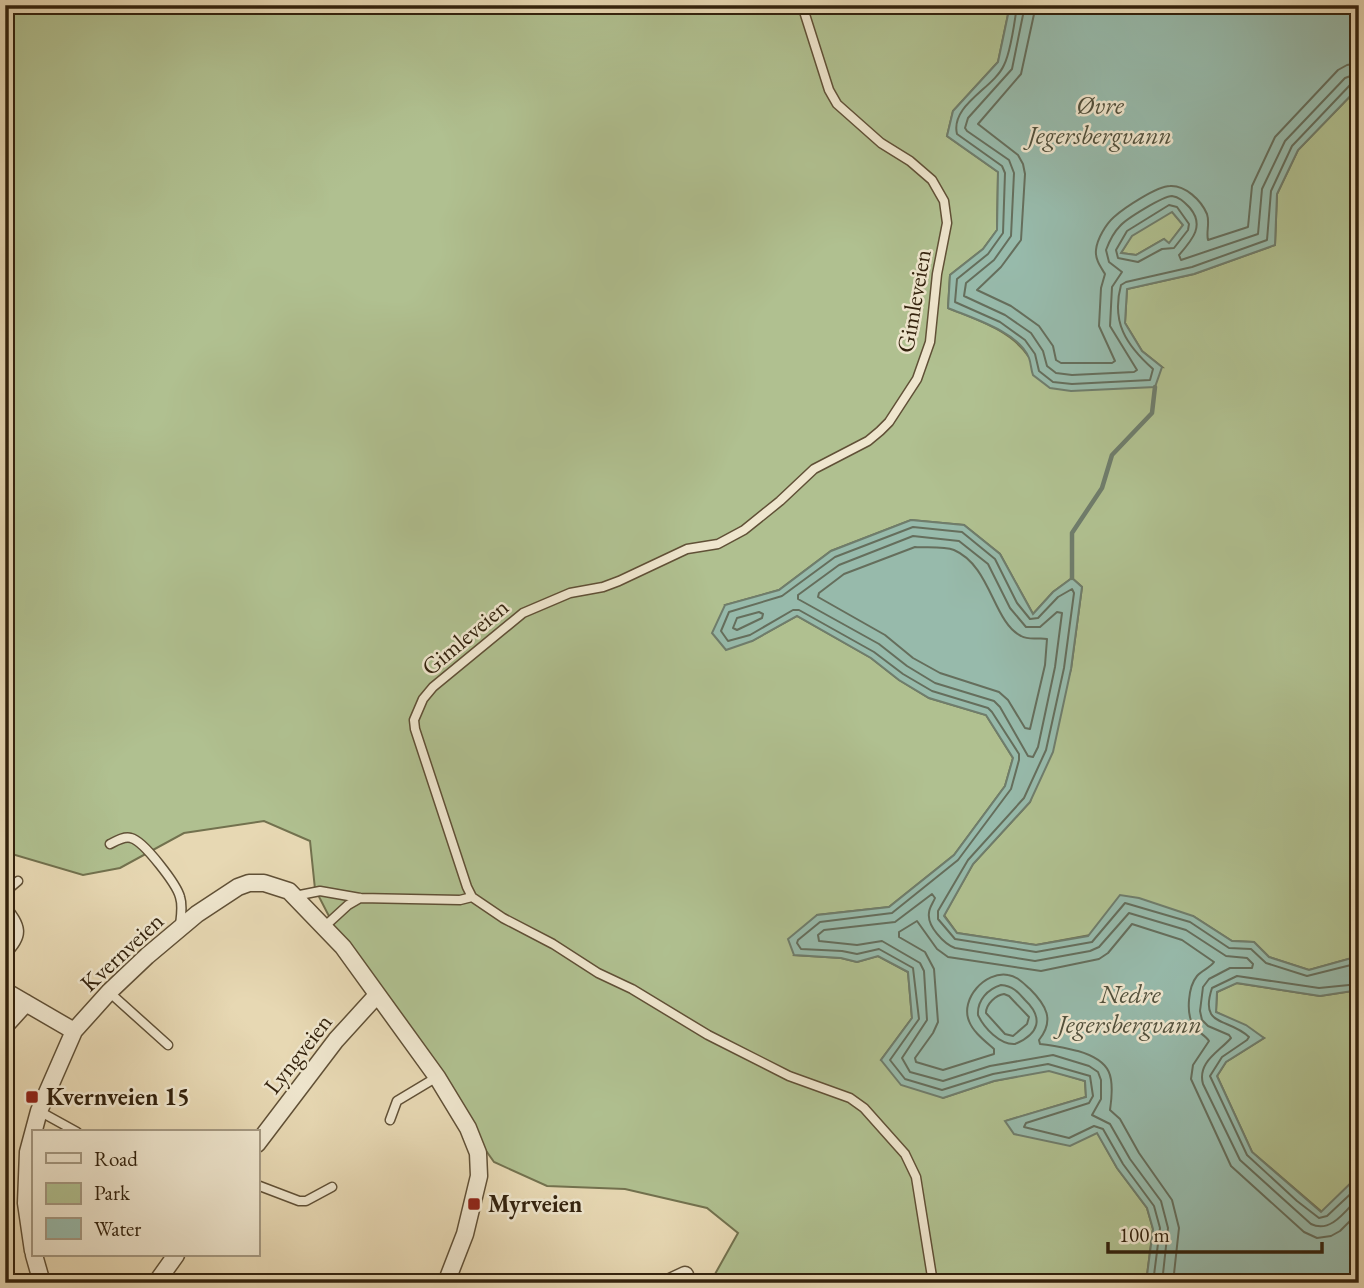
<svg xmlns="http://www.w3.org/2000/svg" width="1364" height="1288" font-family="'EB Garamond',serif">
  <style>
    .green { fill: #b0c090; stroke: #72714e; stroke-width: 2 }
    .water { fill: #97baab; stroke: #6f7d6c; stroke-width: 2; fill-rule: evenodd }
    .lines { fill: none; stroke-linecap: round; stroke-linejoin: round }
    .shore { stroke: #656e5c; stroke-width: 2 }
    .stream { stroke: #6f7d6c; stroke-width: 4.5 }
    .lane-casing { stroke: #605036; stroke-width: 11 }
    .street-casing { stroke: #605036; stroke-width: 19 }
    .lane { stroke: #efe6ce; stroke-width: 8 }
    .street { stroke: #efe6ce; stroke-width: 16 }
    .poi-dot { fill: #8f2418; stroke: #efe6ce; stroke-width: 2.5 }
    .labels { text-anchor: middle; stroke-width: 5; stroke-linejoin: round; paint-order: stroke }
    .street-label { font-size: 24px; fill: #33220d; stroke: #efe6ce }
    .poi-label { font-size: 24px; font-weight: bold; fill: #33220d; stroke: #efe6ce; text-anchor: start }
    .water-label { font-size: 26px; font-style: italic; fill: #51503c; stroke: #efe6ce }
  </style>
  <rect width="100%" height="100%" fill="#e7d8b3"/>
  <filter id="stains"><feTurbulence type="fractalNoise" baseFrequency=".00286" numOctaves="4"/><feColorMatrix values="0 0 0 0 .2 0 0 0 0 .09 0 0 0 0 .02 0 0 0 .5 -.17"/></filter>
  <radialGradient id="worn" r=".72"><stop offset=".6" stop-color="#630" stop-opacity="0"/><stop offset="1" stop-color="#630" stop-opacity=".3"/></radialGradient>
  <path class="green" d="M5 5H1010L998 62 953 111 947 136 998 172 997 230 983 249 950 275 948 308C977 320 1011 330 1029 357L1162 367 1142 351 1125 323 1127 289 1194 274 1275 245 1277 194 1298 150 1359 87V956L1309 970 1269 957 1254 942 1232 941 1193 916 1036 945 957 933 944 915 973 864 1030 802 1071 669 1082 587 1072 578 1053 592 1033 614 1000 554 964 525 911 520 831 551 779 590 725 605 752 641 797 616 871 658 899 680 929 698 986 715 1013 758 1005 786 954 855 889 907 817 915 794 955 841 958 857 962 878 956 908 972 912 1018 881 1060 943 1098 994 1081 1049 1070 1085 1081 1086 1097 1006 1121 1097 1132 1117 1168 1147 1208 1153 1229 1146 1283H710L738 1233 707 1208 625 1189 547 1186 494 1162 351 959 315 889 310 841 264 821 184 833 120 868 83 875 5 852Z
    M1172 211 1183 225 1169 244 1164 239 1136 255 1121 253 1131 236Z
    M1236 983 1320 996 1359 990V1179H1355L1322 1212 1252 1152 1217 1076 1226 1062 1264 1038 1216 1012 1217 992Z"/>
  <path class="water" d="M1010 5H1359V87L1298 150 1277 194 1275 245 1194 274 1127 289 1125 323 1142 351 1162 367 1155 387 1071 391 1050 388 1033 375C1031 370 1031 363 1029 358 1019 332 972 318 948 308L950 275 983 249 997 230 998 172 947 136 953 111 998 62ZM1172 212 1183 225 1169 243 1164 239 1136 255 1121 253 1132 236Z
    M911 520 964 525 1000 554 1033 614 1053 592 1072 578 1082 587 1071 669 1053 752 1030 802 973 864 944 916 957 933 1036 945 1088 936 1120 895 1139 898 1193 916 1232 941 1254 942 1269 957 1309 970 1359 956V990L1320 996 1237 983 1217 992 1216 1012 1246 1025 1264 1038 1226 1062 1217 1076 1252 1152 1321 1212 1355 1179H1359V1283H1146L1153 1229 1147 1208 1117 1168 1097 1133 1070 1146 1014 1134 1005 1121 1086 1097 1085 1081 1049 1071 994 1081 943 1098 901 1085 881 1060 912 1018 908 972 878 956 857 962 841 958 794 955 788 939 817 915 889 907 954 855 1005 786 1013 758 986 715 929 698 899 680 871 658 797 616 752 641 726 650 712 633 725 605 779 590 831 551Z"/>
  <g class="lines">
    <path class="shore" d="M1017 5C1015 20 1011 51 1004 65 994 88 950 105 957 134L1002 166 1005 173 1003 233 988 254 957 279 955 302 1000 322 1025 340 1035 354 1039 371 1053 382 1072 384 1150 380 1153 369C1126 345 1111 322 1121 285L1126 282 1192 267 1267 240 1271 191 1292 146 1351 84 1359 82
      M1025 5 1012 69 968 118 965 128 967 131 1009 160 1014 173 1011 236 994 260 966 283 964 296 1005 315 1031 333 1043 351 1047 366 1056 373 1072 375 1134 372 1137 370 1110 326 1112 287 1122 272 1109 262 1106 250C1109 242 1114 232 1120 226 1126 219 1163 196 1172 196 1180 197 1185 203 1190 208 1205 226 1192 240 1179 255L1181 260 1258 234 1262 189 1285 141 1345 78 1359 73
      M1036 5 1021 74 978 124 1018 155 1023 164 1025 174 1021 240 1001 267 977 290 1011 306 1039 326 1053 346 1056 360 1061 363H1112L1115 361 1099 326 1101 288 1105 274C1100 266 1095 259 1096 250 1097 239 1106 224 1114 217 1124 208 1157 186 1170 186 1185 185 1201 200 1207 214 1210 223 1206 232 1208 240L1248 227 1252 186 1275 137 1338 70 1347 65 1359 63
      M1169 205 1177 207 1189 224 1188 230 1174 248 1162 249 1138 262 1118 258 1116 250 1127 231Z
      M913 536 959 541 988 564 1010 608 1026 627H1040L1057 612 1062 613 1055 667 1038 747 1033 757 1028 756 1000 707 994 701 935 683 907 666 879 644 798 599V595L839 565Z
      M915 547C926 548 944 546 954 550 991 566 993 622 1021 636 1030 641 1039 637 1047 639L1045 665 1030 729 1025 728 1008 700 999 692 940 673 913 658 885 635 818 597 819 593 844 574Z
      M759 612 763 614 762 618 737 630 733 628 737 618Z
      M1359 984 1319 988 1237 976 1212 988C1199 1028 1228 1017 1249 1037L1247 1040 1222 1057 1210 1076 1247 1155 1297 1201 1319 1218 1327 1216 1359 1186
      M1001 985C1013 986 1018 992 1025 1000 1044 1018 1039 1034 1015 1044 1000 1045 984 1028 978 1015 977 1000 988 989 1001 985Z
      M1004 994 1009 996 1029 1017 1027 1024 1013 1036 1005 1034 986 1013C986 1004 996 995 1004 994Z
      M1153 1283 1160 1228 1154 1206 1123 1164 1103 1129 1094 1126 1069 1138 1024 1127 1026 1123 1089 1103 1093 1096 1090 1076 1048 1064 993 1074 942 1090 905 1079 890 1060 919 1019 913 968 879 949 857 954 842 951 801 949 797 943 798 940 820 922 892 913 958 860 1011 789 1019 760V754L992 712 988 708 932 691 903 674 874 652 799 610H793L750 635 728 641 721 631 729 612 782 596 835 557 913 527 962 532 995 559 1017 603 1030 619 1038 618 1058 597 1072 589 1074 593 1064 668 1046 750 1024 798 968 860 938 911V919L955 939 1036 952 1092 942 1125 903 1190 922 1229 948 1251 949 1266 963 1307 976 1359 963
      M1162 1283 1168 1228 1161 1201 1130 1159 1110 1124 1092 1115 1101 1099V1080L1098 1072 1089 1066 1053 1055 990 1066 943 1081 910 1072 902 1058 927 1020 924 971 920 963 882 941 857 945 819 941 818 935 824 930 895 922 932 894 935 898C933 903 929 908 929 913 927 926 944 944 955 948L1035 961 1090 951 1099 947 1129 913 1186 930 1226 956 1247 958 1253 964 1252 968H1230L1209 979 1203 987 1200 1011 1202 1020 1208 1026 1229 1035 1231 1038C1219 1052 1197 1062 1203 1084L1240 1160 1311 1224C1331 1234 1346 1210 1359 1197
      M1173 1283 1179 1228 1172 1200 1139 1153 1120 1119 1110 1110C1115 1076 1112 1061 1078 1051 1065 1048 1053 1045 1040 1044L1039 1040C1055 1020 1046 1005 1030 989 1023 983 1017 976 1008 975 985 971 960 999 969 1021 973 1032 985 1041 994 1049V1054L943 1070 916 1062 915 1058 933 1033 938 1022 934 969 925 952 899 937V932L917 921 937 949 948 957 1041 971 1099 959 1108 953 1132 924 1182 940 1214 962C1210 968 1202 970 1197 976 1188 987 1186 1013 1193 1025 1197 1032 1205 1035 1209 1041L1193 1065 1191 1079 1231 1166 1304 1232 1317 1238 1331 1236 1340 1231 1359 1212"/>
    <path class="stream" d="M1072 578V533L1102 488 1112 455 1152 413 1155 387"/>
    <g class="lane-casing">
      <path id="lane" d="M802 5 829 90 837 104 881 143 910 161 932 180 944 201 947 223 937 274 930 342 917 379 889 422 880 431 868 441 814 469 780 501 744 530 718 544 687 549 619 581 603 587 570 593 523 613 433 687 423 699 414 720 415 729 467 887 472 897 503 918 553 944 598 973 632 989 708 1035 789 1076 850 1098 864 1108 905 1154 916 1177 933 1283
        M110 844C116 841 124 836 131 838 144 841 177 885 180 897 183 906 181 916 180 925
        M5 892 18 881
        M295 896 320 891 360 898 460 900 472 897
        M5 905C21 926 26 935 5 955
        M324 927 348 905 360 898
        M109 992 168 1045
        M39 1111 77 1132
        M390 1120 397 1101 437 1077
        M257 1185 299 1201H306L332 1187"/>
    </g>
    <g class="street-casing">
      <path id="street" d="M5 991 74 1031
        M5 1026 26 1003
        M257 1144 336 1040 377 995
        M33 1251 26 1203 28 1152 39 1111 74 1031 109 992 147 956 197 914 238 887 249 883H264L289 891 343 947 437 1077 468 1128 478 1153 479 1176 465 1234 446 1283
        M34 1255 42 1283
        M156 1283 176 1255
        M668 1283 685 1275"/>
    </g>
    <use href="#lane" class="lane"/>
    <use href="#street" class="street"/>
  </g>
  <g class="poi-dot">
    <rect x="25" y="1090" width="14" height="14" rx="3.5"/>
    <rect x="467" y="1197" width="14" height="14" rx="3.5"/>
  </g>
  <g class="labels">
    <g class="street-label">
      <text transform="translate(914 301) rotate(-80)" y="8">Gimleveien</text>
      <text transform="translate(465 637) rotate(-40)" y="8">Gimleveien</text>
      <text transform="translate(122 952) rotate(-43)" y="8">Kvernveien</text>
      <text transform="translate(298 1054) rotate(-52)" y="8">Lyngveien</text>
    </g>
    <g class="poi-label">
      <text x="46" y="1105">Kvernveien 15</text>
      <text x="488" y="1212">Myrveien</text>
    </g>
    <g class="water-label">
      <text x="1100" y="114">Øvre<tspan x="1100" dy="30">Jegersbergvann</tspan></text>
      <text x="1130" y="1003">Nedre<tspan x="1130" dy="30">Jegersbergvann</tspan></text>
    </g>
  </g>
  <rect width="1364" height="1288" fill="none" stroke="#e7d8b3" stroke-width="28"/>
  <rect x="7" y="7" width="1350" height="1274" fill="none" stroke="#33220d" stroke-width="3.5"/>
  <rect x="14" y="14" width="1336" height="1260" fill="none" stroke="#33220d" stroke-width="2"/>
  <rect x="32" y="1130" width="228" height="126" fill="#efe6ce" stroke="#a49881" stroke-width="2"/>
  <rect x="46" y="1153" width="35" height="10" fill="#efe6ce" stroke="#a49881" stroke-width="2"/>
  <text x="94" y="1166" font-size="21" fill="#33220d">Road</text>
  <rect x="46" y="1183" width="35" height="21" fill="#b0c090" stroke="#a49881" stroke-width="2"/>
  <text x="94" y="1200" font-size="21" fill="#33220d">Park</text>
  <rect x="46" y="1218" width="35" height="21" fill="#97baab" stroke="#a49881" stroke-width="2"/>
  <text x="94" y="1236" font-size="21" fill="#33220d">Water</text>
  <path d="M1108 1242v10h214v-10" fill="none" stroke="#33220d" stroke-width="3.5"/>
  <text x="1119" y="1242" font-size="21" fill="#33220d" stroke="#efe6ce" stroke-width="5" paint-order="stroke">100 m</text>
  <rect width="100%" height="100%" filter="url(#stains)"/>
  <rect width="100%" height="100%" fill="url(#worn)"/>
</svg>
